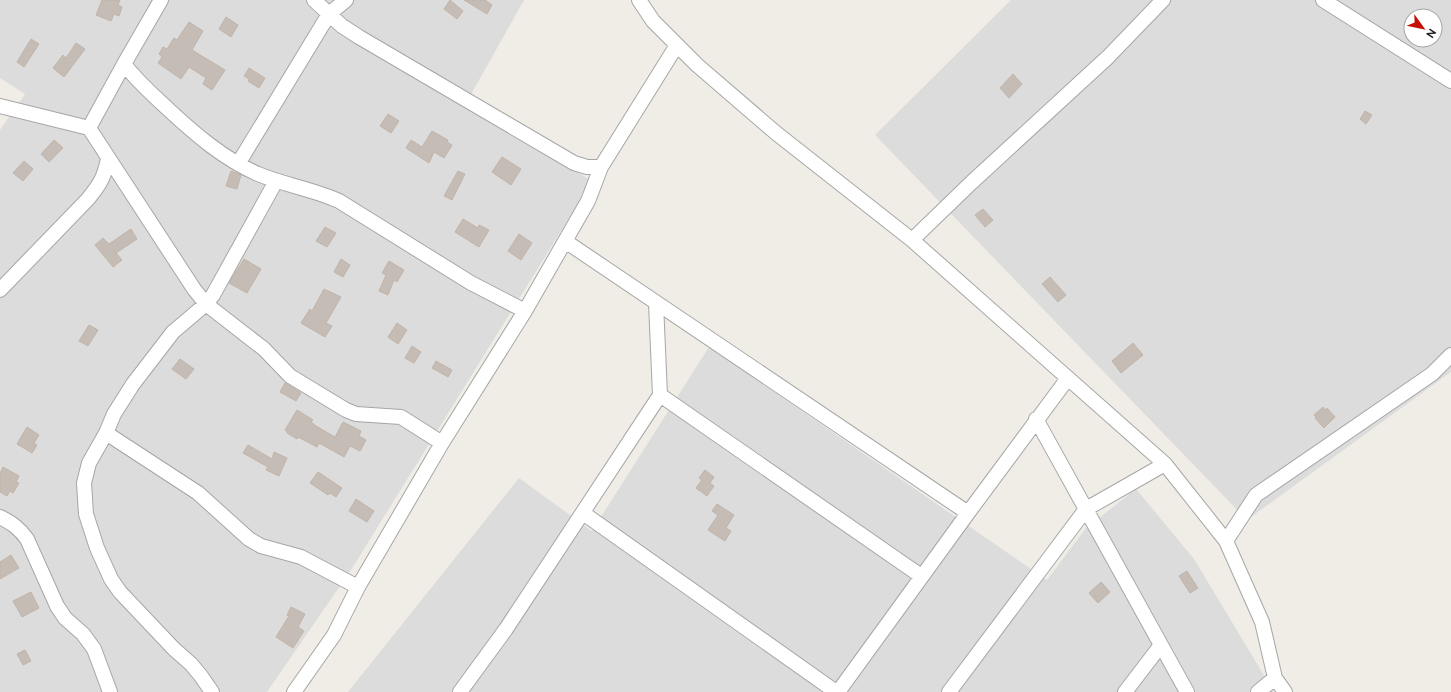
<svg xmlns="http://www.w3.org/2000/svg" width="1451" height="692" font-family="Raleway,sans-serif">
  <style>
    .residential { fill: #dddcdc; fill-rule: evenodd }
    .building { fill: #c4bcb5; stroke: #c1b4a8 }
    .lines { fill: none; stroke-linecap: round; stroke-linejoin: round }
    .minor-casing { stroke: #a6a6a6; stroke-width: 16 }
    .minor { stroke: #fff; stroke-width: 14 }
  </style>
  <rect width="100%" height="100%" fill="#efede6"/>
  <path class="residential" d="M0 0H524L465 105 592 181 351 570 267 692H0V130L25 94 0 78Z
    M1011 0H1451V372L1247 520 875 135ZM1411 16H1435V40H1411Z
    M709 347 1047 580 1086 528 1136 489 1194 559 1274 692H348L519 478 592 531Z"/>
  <path class="building" d="M102 0H120L118 5 122 7 119 16 114 14 111 21 96 15Z
    M450 0 463 11 457 19 444 9Z
    M464 0H485L492 5 487 14Z
    M226 17 238 25 231 37 219 29Z
    M189 22 203 31 192 50 225 70 212 90 203 84 206 78 189 67 181 79 158 63 162 57 159 54 163 47 167 49 174 38 177 40Z
    M31 39 39 44 24 67 17 62Z
    M76 43 85 49 64 77 53 68 63 55 66 58Z
    M249 68 265 78 259 88 248 81 249 79 244 76Z
    M1013 74 1022 84 1009 98 1000 88Z
    M1365 111 1372 115 1366 124 1360 119Z
    M388 114 399 121 391 133 380 126Z
    M432 131 448 140 447 142 452 145 444 158 434 152 429 163 406 148 411 140 422 147Z
    M54 140 63 148 49 162 41 154Z
    M502 157 521 169 511 185 492 172Z
    M24 161 33 169 23 181 13 173Z
    M231 171 241 175 237 189 226 186Z
    M458 171 465 174 452 200 444 196Z
    M983 209 993 220 985 227 975 215Z
    M463 219 478 228 479 225 489 230 479 247 455 232Z
    M325 227 336 233 327 247 316 241Z
    M131 229 137 239 116 253 122 260 113 267 95 245 103 238 109 244Z
    M519 234 532 243 521 260 508 251Z
    M244 259 261 269 247 293 229 283Z
    M341 259 350 265 343 277 334 272Z
    M389 261 404 270 397 282 394 280 388 295 379 291 386 275 382 273Z
    M1050 277 1066 295 1058 302 1042 284Z
    M324 289 341 297 326 323 332 326 325 337 301 323 310 309 312 311Z
    M397 323 407 330 398 344 388 337Z
    M89 325 98 330 88 346 79 341Z
    M1133 343 1143 355 1121 373 1112 361Z
    M412 346 421 352 414 363 405 358Z
    M180 359 194 369 186 379 172 369Z
    M436 361 452 370 448 377 432 368Z
    M285 383 301 393 296 401 280 392Z
    M1323 407 1325 410 1327 408 1335 417 1324 428 1315 418 1316 417 1314 415Z
    M297 410 313 420 311 422 316 426 335 437 343 422 361 431 359 436 366 440 360 451 350 446 344 457 319 443 317 447 298 437 297 439 287 433V432L285 430Z
    M27 427 39 435 34 443 37 445 32 453 17 444Z
    M248 445 272 459 274 452 287 458 279 476 266 470 268 467 243 453Z
    M3 467 19 476 16 482 19 483 13 493 10 491 7 496 0 492V473Z
    M705 470 714 477 710 483 714 486 707 496 696 488 702 480 699 478Z
    M318 472 342 488 336 497 330 493 328 495 310 483Z
    M356 499 374 511 367 522 349 511Z
    M717 504 734 515 726 528 731 531 725 541 708 530 718 515 712 511Z
    M11 555 19 568 0 579V562Z
    M1187 571 1198 588 1190 593 1179 576Z
    M1101 582 1110 592 1098 603 1089 593Z
    M31 592 39 608 22 617 13 601Z
    M291 607 305 614 298 627 304 631 293 648 276 637 289 616 287 615Z
    M25 650 31 661 23 665 17 654Z"/>
  <g class="lines">
    <g class="minor-casing">
      <path id="minor" d="M314 0 342 26 359 37 574 163 587 167H601
        M639 0 653 21 697 65 776 133 912 240 1165 464 1226 541 1262 622 1275 678 1285 692
        M1323 0 1451 81
        M124 64C137 81 153 95 169 110 196 135 224 159 258 174 284 185 313 189 339 201L471 283 525 311
        M0 106 89 128 124 64 161 0
        M89 128 194 289 206 304 264 349 290 376 346 410 356 414 401 417 442 443
        M238 164 329 14 346 0
        M276 181 213 295 206 304 173 332 133 384 114 414 106 433 198 493 249 539 261 546 301 557 358 587
        M912 240 972 182 1108 57 1163 0
        M565 241 968 513
        M0 290 88 199C100 184 104 178 108 159
        M660 395 921 576
        M1036 419 1187 692
        M106 433 89 463 84 483 86 514 97 548 111 579 120 592 174 649 191 664 201 676 212 692
        M583 513 836 692
        M0 517C12 523 19 528 27 539L57 606 65 618 83 634 94 649 110 692
        M1226 541 1256 495 1432 374 1451 355
        M294 692 334 635 358 587 442 443 525 311 588 201 601 167 677 45
        M460 692 506 629 660 395 656 303
        M838 692 968 513 1068 378
        M949 692 1086 509 1165 464
        M1125 692 1161 645
        M1258 692 1275 678"/>
    </g>
    <use href="#minor" class="minor"/>
  </g>
  <g transform="translate(1423 28) rotate(123)"><circle r="19" fill="#ffffff" stroke="#a5a5a5"/>
  <path d="M0-3L7 15L0 10L-7 15Z" fill="#c70f07"/>
  <text y="-6" font-size="11" font-weight="bold" text-anchor="middle" fill="#1f1f1f">N</text>
  </g>
</svg>
